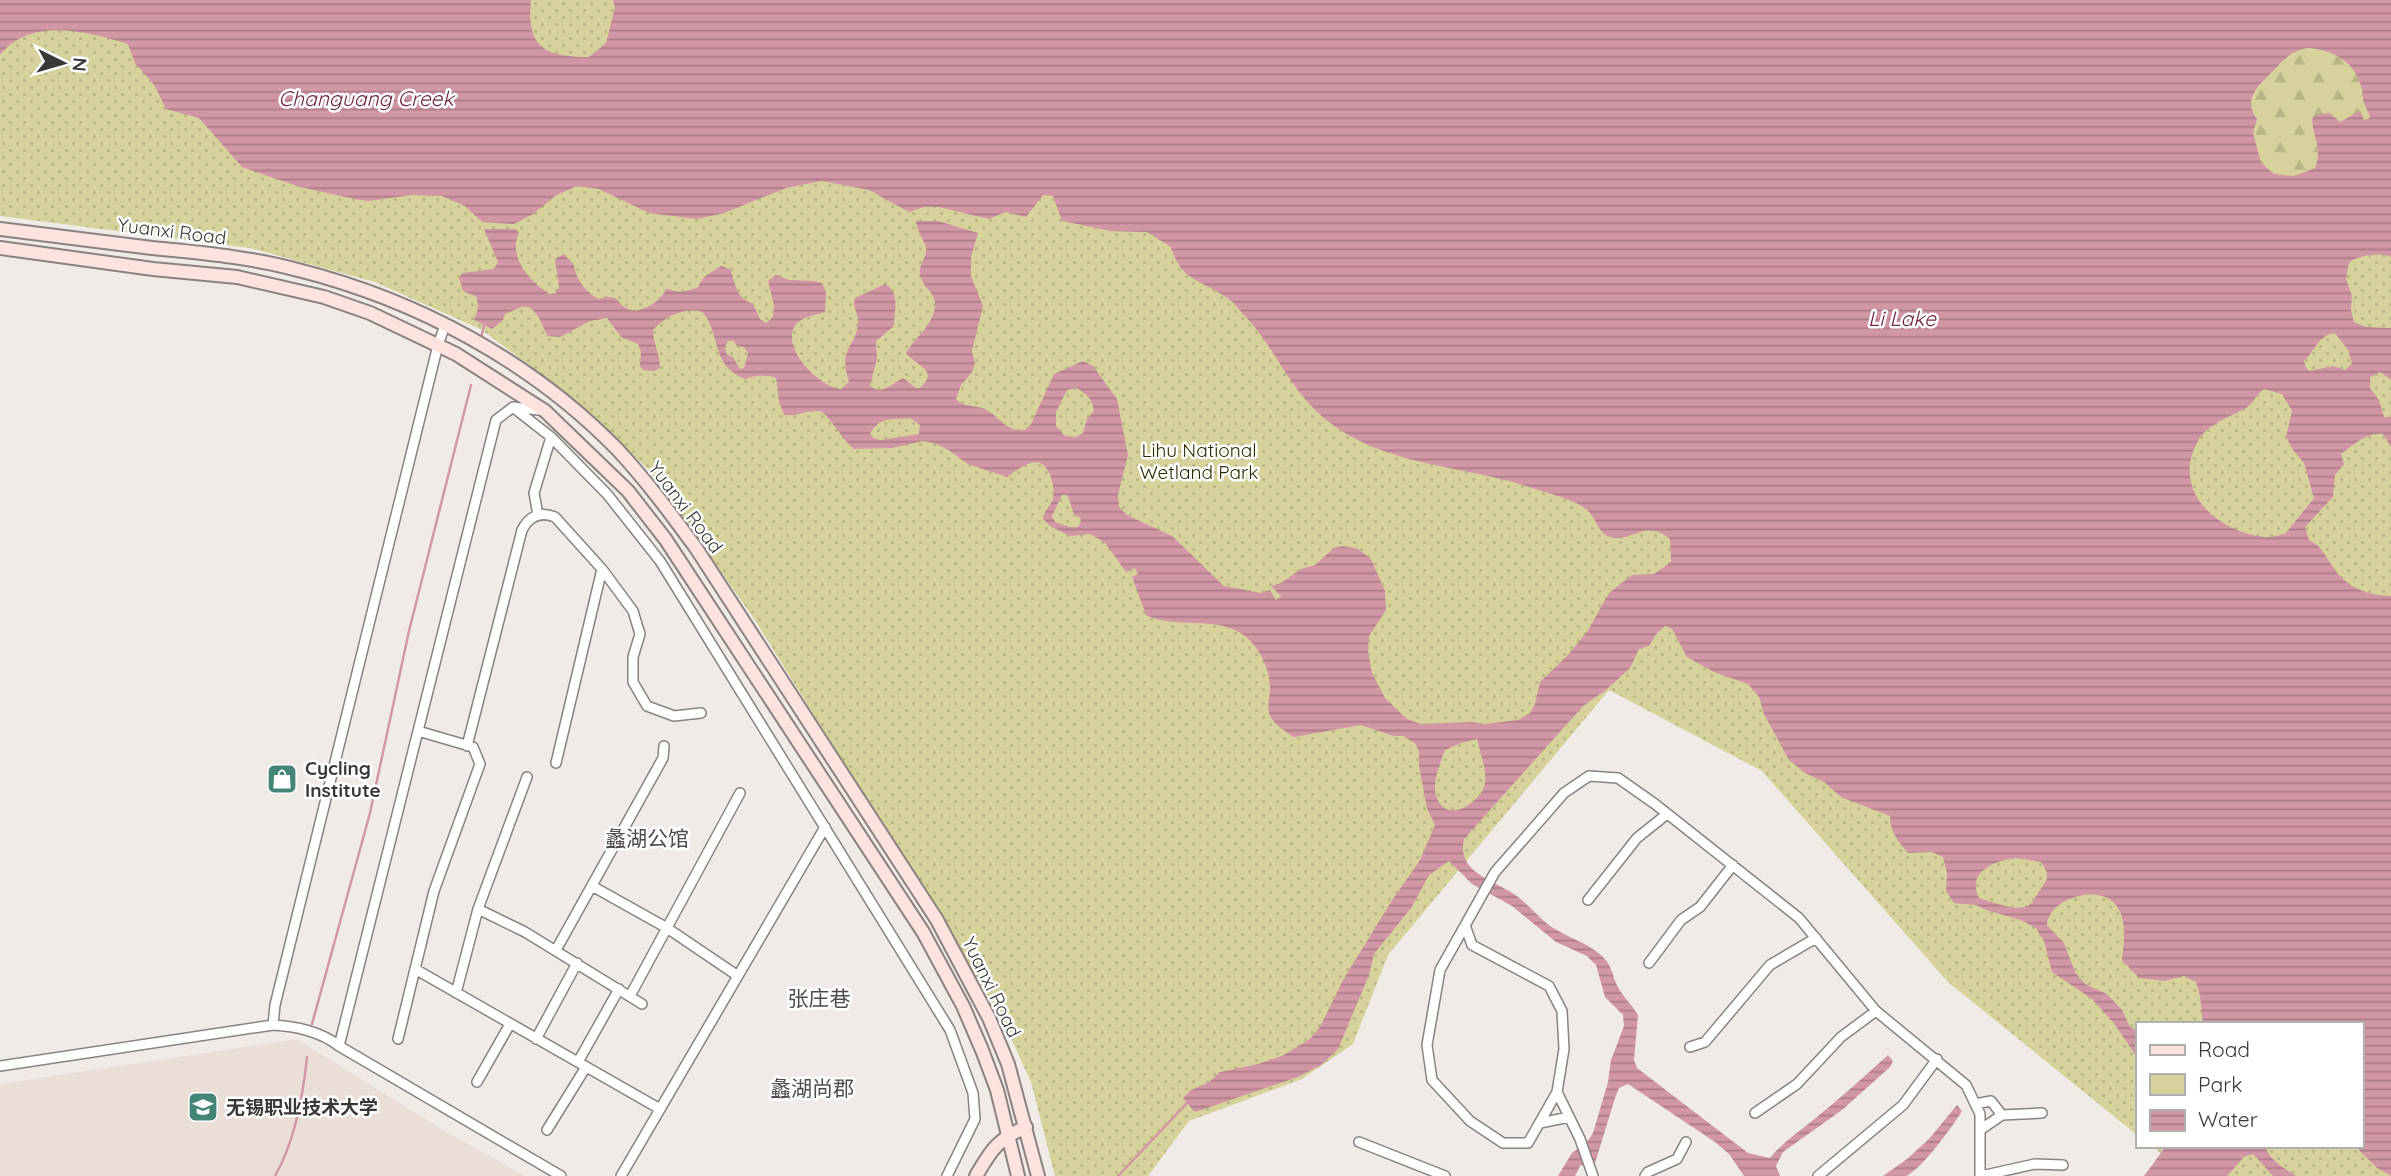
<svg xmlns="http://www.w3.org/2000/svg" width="2391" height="1176" font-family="Quicksand,'Noto Sans SC',sans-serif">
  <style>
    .built { fill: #eaded6 }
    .green { fill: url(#green-dots) }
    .forest { fill: url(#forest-firs) }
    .water { fill: url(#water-rules); fill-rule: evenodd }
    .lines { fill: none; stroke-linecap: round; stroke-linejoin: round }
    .stream { stroke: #d297a5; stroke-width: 2.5 }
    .street-casing { stroke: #888380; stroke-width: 12 }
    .secondary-casing { stroke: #888380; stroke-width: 16 }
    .street { stroke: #fff; stroke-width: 9 }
    .secondary { stroke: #fde2de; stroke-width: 12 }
    .labels { text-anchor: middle; stroke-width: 5; stroke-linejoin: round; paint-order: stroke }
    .street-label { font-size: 19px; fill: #3a3837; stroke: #fff }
    .park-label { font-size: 19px; fill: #2f2b00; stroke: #fff }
    .poi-label { font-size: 19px; font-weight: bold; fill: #3a3837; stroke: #fff; text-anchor: start }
    .water-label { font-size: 21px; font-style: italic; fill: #6f283e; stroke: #fff }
    .neighbourhood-label { font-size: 21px; fill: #514c49; stroke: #fff }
  </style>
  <defs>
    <pattern id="green-dots" width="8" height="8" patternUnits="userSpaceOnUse" patternTransform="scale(1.75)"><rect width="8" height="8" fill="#d7d29c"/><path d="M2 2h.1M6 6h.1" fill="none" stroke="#b9b587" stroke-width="1.8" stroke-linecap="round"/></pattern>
    <pattern id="forest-firs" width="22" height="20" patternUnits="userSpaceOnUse" patternTransform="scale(1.75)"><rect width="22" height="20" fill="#d7d29c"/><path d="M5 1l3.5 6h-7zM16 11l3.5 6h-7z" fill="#b9b587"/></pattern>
    <pattern id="water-rules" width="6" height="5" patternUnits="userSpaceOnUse" patternTransform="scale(1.75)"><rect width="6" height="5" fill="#d297a5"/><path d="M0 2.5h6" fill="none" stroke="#ab7c87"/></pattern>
  </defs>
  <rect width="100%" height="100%" fill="#f1ebe8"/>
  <path class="built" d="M297 1039 443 1130 525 1176H0V1084Z"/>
  <path class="green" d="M0 0H2391V1176H2188L2152 1146H2361V1024H2137V1135L1948 982 1762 771 1609 690 1388 955 1353 1044 1302 1079 1189 1121 1148 1176H1055L1031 1082 1002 1018 753 617 647 468 557 386 482 330 375 282 250 248 0 216Z"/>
  <path class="forest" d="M2309 48C2333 50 2355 62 2361 86 2363 91 2362 98 2364 103 2366 109 2369 112 2370 119L2364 120 2354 115 2313 132C2319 145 2320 154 2315 168L2294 176 2274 174 2260 163 2253 133 2250 100 2258 84 2284 59 2295 50Z"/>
  <path class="water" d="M0 0H531C526 48 545 57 589 57L606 43 615 8 613 0H2391V257C2377 252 2362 255 2349 262L2346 279 2352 296 2351 310 2354 322 2366 327 2391 328V380L2380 372 2370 377V388L2379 400 2384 417H2391V447L2383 434C2366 432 2354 445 2341 454L2344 464 2335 475 2333 497 2305 527 2309 540C2321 546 2324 553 2331 564 2345 587 2365 595 2391 596V1176L2377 1168 2357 1148V1146H2361V1024H2203L2200 996 2196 982 2184 976 2164 981 2139 978 2122 960C2124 943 2128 915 2113 902 2095 885 2049 899 2047 925L2064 943 2075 972 2085 984 2107 994 2122 1010 2130 1027 2137 1031V1071V1057L2113 1022 2092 999 2052 972 2044 941 2036 928 2021 920 1986 910 1976 905 1954 903 1946 891 1947 873 1943 857 1932 852 1908 853C1898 841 1890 832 1890 816L1841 797 1824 782 1805 773 1789 760 1764 714 1759 697 1748 684 1714 672 1687 657 1672 629 1665 626 1657 633 1649 646 1639 649 1630 668 1605 691 1584 705 1464 839C1457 870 1487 878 1509 891 1524 899 1536 915 1550 926 1566 937 1587 942 1602 956 1613 966 1612 977 1619 989 1624 998 1633 1006 1638 1015L1634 1060 1637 1068 1748 1153 1770 1158C1782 1143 1797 1133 1812 1121 1838 1100 1863 1078 1888 1055L1893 1061 1890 1067 1842 1110 1783 1152 1776 1166 1780 1176H1744L1729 1154 1715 1142 1628 1084 1619 1088 1615 1098 1595 1163 1580 1166 1575 1176H1558L1572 1153 1587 1142 1593 1133 1608 1082 1611 1060 1624 1026 1623 1015 1605 997 1596 965 1587 956 1556 942 1512 906 1472 884 1449 861 1429 875 1411 908 1374 954 1369 975 1338 1049 1321 1065 1298 1077 1195 1112 1183 1098 1191 1090 1209 1082 1220 1072 1258 1064 1282 1056 1310 1039 1320 1027 1343 980 1391 902 1420 860 1435 825 1427 808 1419 766V752L1416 744 1403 736H1394L1361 725 1294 737C1285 731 1275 725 1270 716 1266 707 1270 698 1270 689 1271 671 1259 647 1245 636 1216 614 1176 630 1146 615L1132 577 1138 574 1135 568 1126 572 1106 544 1099 539 1090 534 1070 536 1050 526 1043 519C1044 510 1050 507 1053 499 1055 493 1053 484 1051 477 1041 450 1023 466 1007 477L968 464 950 451 937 444 923 441 892 448 854 449C841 438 834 422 821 411 806 410 799 416 784 415L779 401 776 378C765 374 756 375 745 379 711 366 721 336 703 312 684 307 666 316 653 330 653 343 660 354 660 368L654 371 643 370 640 366 641 352 638 344 621 337 607 318 590 321 560 337 548 336C541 326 538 305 522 307 517 308 511 312 505 314L503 320 492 329 474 320 478 308 477 297 463 291 459 278 462 273 494 269 498 262 484 229H516L519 233C510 252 522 271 536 284 540 288 545 290 549 294L556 293 559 287 555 259 564 254 574 265C575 278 586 292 598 299 622 294 613 301 628 309 641 315 662 300 666 289L681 292 697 288 704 277 721 266 730 269C737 286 734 296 753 304L760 319 766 323 773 317 774 305 768 281 776 275 789 280 815 281 822 283 826 292 825 312C814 316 798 316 793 330 785 352 820 387 841 389L849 382C837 346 858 347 858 321 858 312 852 307 855 298L885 284C901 293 894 310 894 326L876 341 877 358 870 386C882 396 891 384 903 378L916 388H920C940 370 916 366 906 353 913 340 927 330 932 317 943 291 922 293 920 273 919 264 928 255 926 247 923 238 917 231 916 221H938L978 233 971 257V276L983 306 972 351 975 364 972 372 961 385 956 399C963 407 972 405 982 408 1001 415 1003 432 1025 430L1031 424 1054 374 1083 361 1093 366 1117 399 1128 455 1118 495 1119 507 1127 515 1172 536 1224 586 1261 593 1270 590 1276 600 1281 596 1271 586 1281 583 1301 569 1315 565 1334 548 1343 546 1358 549 1371 559 1385 591 1386 610 1369 636 1368 652 1372 673 1385 698 1407 719 1421 724 1472 722 1485 724 1518 720 1530 713 1535 704 1540 682 1567 656 1587 632 1609 593 1632 575 1654 574 1671 562 1670 539C1644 518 1633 543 1610 537 1599 534 1597 521 1590 513 1582 504 1569 500 1558 496 1538 490 1518 483 1497 478 1428 462 1354 457 1305 399 1283 373 1269 341 1246 317 1240 311 1234 302 1227 298 1201 279 1182 283 1171 247L1147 232 1111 231 1062 221 1053 196 1043 195 1026 217 1006 212 989 219 939 207H924L909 212 869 190 822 181 786 188 724 213 697 219 649 213 599 189 577 186 555 196 533 214 514 224 482 222 465 206 442 196 412 195 368 201 355 199 300 187 242 167 199 118 166 109 155 86 135 63 128 44C88 32 31 16 0 55ZM2309 48C2333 50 2355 62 2361 86 2363 91 2362 97 2364 103 2366 109 2369 112 2370 118L2364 120 2360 111 2340 122 2330 113 2316 115 2312 119C2313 139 2323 147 2315 168L2294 176 2274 174 2261 163 2253 133 2257 119C2242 99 2258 86 2272 72 2285 59 2291 50 2309 48ZM2335 333 2348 350 2352 363 2345 370 2333 366 2310 371 2306 368 2304 361C2316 350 2318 335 2335 333ZM733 340 737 346 744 347 748 353 744 368 740 369 733 357 727 355 725 347 728 341ZM1076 388C1087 394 1092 398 1094 411L1087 419 1083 433 1076 437 1065 436 1056 426V412L1067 390ZM2264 389 2282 394 2292 411 2286 437 2293 450 2304 463 2314 498 2285 534C2279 535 2271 538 2264 537 2217 532 2170 490 2198 441 2208 423 2229 418 2246 408 2254 403 2256 394 2264 389ZM910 418 920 425 919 434 880 440 873 438 870 434C880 415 892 421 910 418ZM1062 495H1067C1071 502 1071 509 1075 516L1080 517 1081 522 1078 527H1070L1055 522 1052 516ZM1477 739C1480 753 1487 770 1485 783 1482 802 1447 825 1437 798 1431 783 1440 764 1445 750L1461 743ZM2017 858 2041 862C2053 879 2045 881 2036 896 2033 902 2031 906 2024 907 2011 910 1992 902 1979 898 1966 871 1996 860 2017 858Z
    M1957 1105 1962 1111C1953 1126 1921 1170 1906 1176 1900 1176 1889 1176 1883 1176L1907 1159 1929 1139Z
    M2166 1146H2265C2269 1160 2284 1168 2296 1176H2273L2253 1154 2244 1157 2227 1176H2144Z"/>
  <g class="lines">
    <path class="stream" d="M481 338 484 325
      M312 1024 370 813 409 631 471 385
      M275 1176C295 1141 303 1097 307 1057
      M1118 1176 1188 1102"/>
    <g class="street-casing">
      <path id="street" d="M514 408 551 437 607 494 660 561 950 1030 973 1093 975 1119 947 1176
        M539 410 513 407 496 420 339 1046 561 1176
        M538 515 534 493 551 437
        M467 746 522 530C529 516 540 511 555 517L602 569 633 611 640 634 633 657V682L647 706 674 716 701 713
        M556 763 602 569
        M592 886 667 928 738 976
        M1588 900 1637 838 1667 814
        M478 909 525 932 642 1004
        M1465 925 1472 945 1549 986 1562 1011 1564 1049 1557 1092 1580 1139 1593 1176
        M556 950 663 758 664 746
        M1649 963 1681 920 1700 907 1733 865
        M415 969 660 1109
        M456 993 478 909 527 777
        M630 996 740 793
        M273 1025 275 1005 438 345 445 325
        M398 1039 434 891 480 764 473 747 418 731
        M536 1039 577 963
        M1690 1047 1705 1042 1770 965 1816 938
        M578 1062 619 989
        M0 1066 273 1025C295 1026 322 1032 339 1046
        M477 1082 510 1024
        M1557 1092 1528 1143H1503L1470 1121 1432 1080 1427 1045 1440 970 1495 872 1564 793 1589 776 1618 778 1655 804 1799 918 1876 1011 1966 1085 1980 1114V1176
        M1975 1104 1991 1101 2002 1115
        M1755 1113 1797 1084 1841 1037 1876 1011
        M1540 1123 1569 1117
        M547 1130 586 1067
        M1980 1130 2002 1115 2042 1113
        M1359 1142 1445 1176
        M621 1176 825 827
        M1645 1176 1648 1172 1677 1159 1686 1142
        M1818 1176 1903 1105 1937 1059
        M1981 1176 2035 1164 2063 1165"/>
    </g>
    <g class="secondary-casing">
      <path id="secondary" d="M0 229C51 235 101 242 152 248 201 253 251 257 298 270 417 300 531 361 617 449 646 480 671 514 696 548L937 920 989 1018 1008 1064 1038 1176
        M0 248 153 269 237 277 324 297 370 313 456 354 545 411 628 491 666 540 923 932 963 1006 982 1050 997 1090 1018 1176
        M976 1176C991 1150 998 1139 1026 1127"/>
    </g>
    <use href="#street" class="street"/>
    <use href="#secondary" class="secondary"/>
  </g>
  <defs>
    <g id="shop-square" transform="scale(1.575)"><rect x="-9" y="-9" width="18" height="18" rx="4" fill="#438678" stroke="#fff"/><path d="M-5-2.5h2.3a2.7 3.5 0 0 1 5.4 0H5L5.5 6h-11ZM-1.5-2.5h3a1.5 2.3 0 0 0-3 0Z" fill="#fff"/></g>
    <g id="university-square" transform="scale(1.575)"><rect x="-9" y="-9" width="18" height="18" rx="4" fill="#438678" stroke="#fff"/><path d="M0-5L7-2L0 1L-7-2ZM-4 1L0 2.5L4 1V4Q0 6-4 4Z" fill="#fff"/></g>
  </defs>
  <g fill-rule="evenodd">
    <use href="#shop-square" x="282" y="779"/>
    <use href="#university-square" x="203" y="1107"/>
  </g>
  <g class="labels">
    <g class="street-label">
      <text transform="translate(172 231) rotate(7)" y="7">Yuanxi Road</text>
      <text transform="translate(686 507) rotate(53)" y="7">Yuanxi Road</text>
      <text transform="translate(992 987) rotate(64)" y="7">Yuanxi Road</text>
    </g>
    <g class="park-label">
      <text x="1199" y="457">Lihu National<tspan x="1199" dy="22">Wetland Park</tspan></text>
    </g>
    <g class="poi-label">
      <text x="305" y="775">Cycling<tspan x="305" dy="22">Institute</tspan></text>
      <text x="226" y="1114">无锡职业技术大学</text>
    </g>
    <g class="water-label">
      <text x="366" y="106">Changuang Creek</text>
      <text x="1902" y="326">Li Lake</text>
    </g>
    <g class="neighbourhood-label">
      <text x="647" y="846">蠡湖公馆</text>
      <text x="819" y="1006">张庄巷</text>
      <text x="812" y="1096">蠡湖尚郡</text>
    </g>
  </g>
  <rect x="2136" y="1022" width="228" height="126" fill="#ffffff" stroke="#b0afaf" stroke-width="2"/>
  <rect x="2150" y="1045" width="35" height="10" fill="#fde2de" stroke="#b0afaf" stroke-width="2"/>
  <text x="2198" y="1057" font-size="21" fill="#3a3837">Road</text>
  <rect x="2150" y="1074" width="35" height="21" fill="#d7d29c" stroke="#b0afaf" stroke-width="2"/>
  <text x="2198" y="1092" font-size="21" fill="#3a3837">Park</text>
  <rect x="2150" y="1110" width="35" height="21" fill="url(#water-rules)" stroke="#b0afaf" stroke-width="2"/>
  <text x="2198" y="1127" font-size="21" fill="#3a3837">Water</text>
  <g transform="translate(63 63) rotate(95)" stroke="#ffffff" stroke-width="5" paint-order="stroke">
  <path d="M0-5L12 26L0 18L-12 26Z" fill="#3a3837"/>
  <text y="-10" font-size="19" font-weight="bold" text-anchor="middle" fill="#3a3837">N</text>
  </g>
</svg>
